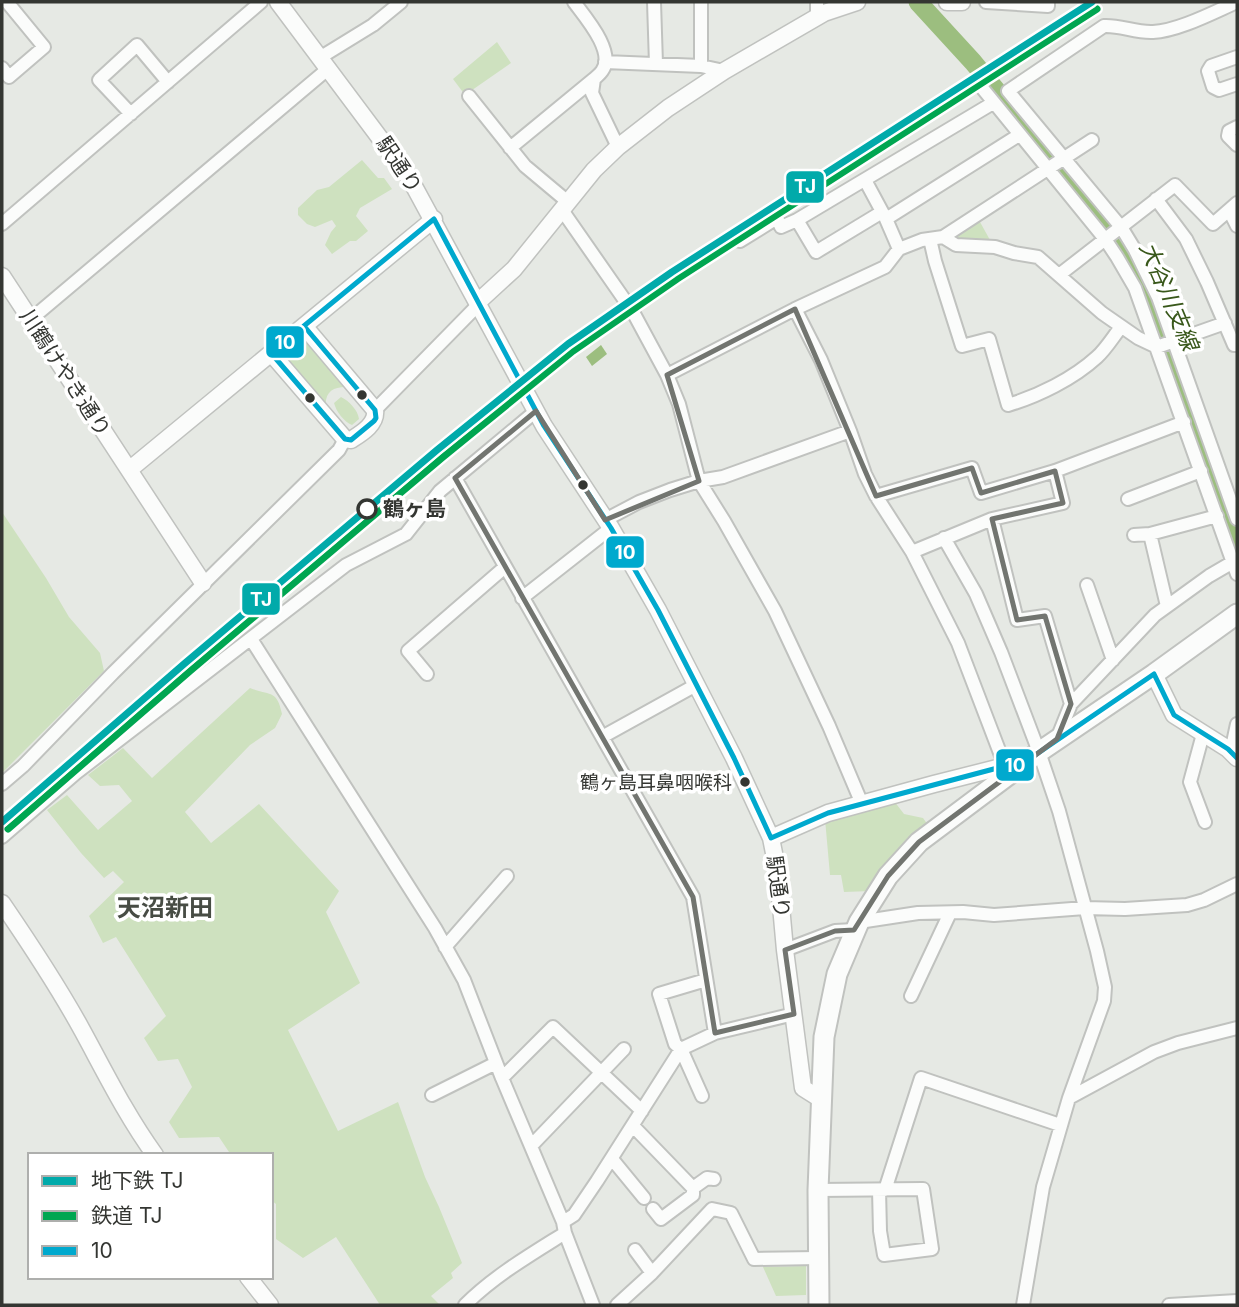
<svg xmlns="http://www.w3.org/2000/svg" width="1239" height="1307" font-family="Inter,'Noto Sans JP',sans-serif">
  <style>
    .green { fill: #cee1bf }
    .water { fill: #9cbe7f }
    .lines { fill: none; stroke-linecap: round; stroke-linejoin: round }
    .river { stroke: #9cbe7f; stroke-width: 19 }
    .minor-casing { stroke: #c0c2bf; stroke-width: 16 }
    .tertiary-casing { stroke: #c0c2bf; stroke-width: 19 }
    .primary-casing { stroke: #c0c2bf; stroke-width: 23 }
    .minor { stroke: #fbfcfb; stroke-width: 12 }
    .tertiary { stroke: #fbfcfb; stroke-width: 16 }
    .primary { stroke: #fbfcfb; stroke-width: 19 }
    .bus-1-casing { stroke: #fff; stroke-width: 10 }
    .bus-1 { stroke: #00a9ce; stroke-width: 5 }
    .rail-1-casing { stroke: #fff; stroke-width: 12 }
    .rail-1 { stroke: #00a651; stroke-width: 7 }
    .metro-1-casing { stroke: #fff; stroke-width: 12 }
    .metro-1 { stroke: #01aaaa; stroke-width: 7 }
    .marked { fill: none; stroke: #727570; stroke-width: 5; stroke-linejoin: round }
    .bus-dot { fill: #343632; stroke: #fff; stroke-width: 2.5 }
    .stop-dot { fill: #fff; stroke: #343632; stroke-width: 3.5 }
    .labels { text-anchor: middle; stroke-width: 7; stroke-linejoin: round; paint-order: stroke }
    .bus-label { font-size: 19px; fill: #343632; stroke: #fff; text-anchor: end }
    .street-label { font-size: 21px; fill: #343632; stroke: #fff }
    .stop-label { font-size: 21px; font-weight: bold; fill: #343632; stroke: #fff; text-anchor: start }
    .water-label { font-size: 23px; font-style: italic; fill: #39581b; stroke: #fff }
    .quarter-label { font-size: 24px; font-weight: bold; fill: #474c44; stroke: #fff }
    .line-badge { stroke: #fff; stroke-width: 2.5 }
    .badge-label { font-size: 19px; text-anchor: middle; font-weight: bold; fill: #fff }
  </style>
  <rect width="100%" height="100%" fill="#e6e9e4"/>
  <path class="green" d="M497 42 511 63 465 95 453 79Z
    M362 160 378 178H384L392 189 360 208 356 216 368 231 356 241H350L332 254 325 245 331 232 336 226 332 220 315 227 307 224 298 215V208L317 190 329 187Z
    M975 219 980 222 990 240 988 244 950 238Z
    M310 340 349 387C334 386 324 391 326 408L285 361Z
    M341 397C349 401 358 410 359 419L352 425C344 422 336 411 334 403Z
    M2 512 46 578 69 617 100 653 104 671 2 773Z
    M250 688C270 696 277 689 282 714L275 728 250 745 185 812 211 843 259 804 339 891 326 912 360 983 288 1030 338 1131 398 1102 425 1177 439 1207 462 1263 451 1273 453 1278 431 1296 440 1305H380L336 1237 303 1258 276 1239V1204L271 1200V1155H231L219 1137 179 1138 169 1122 192 1087 178 1059 158 1061 144 1038 166 1016 116 937 103 943 89 916 124 882 113 871 104 878 81 853 47 810 67 795 98 830 132 801 119 785 100 786 88 775 123 748 152 778Z
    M894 801 904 814 923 818 928 825 871 891 844 892 841 875H830L825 819Z
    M806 1266V1295L776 1296 763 1267Z"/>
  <path class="water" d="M601 345 607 354 592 366 586 357Z"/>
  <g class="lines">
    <path class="river" d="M918 2 973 62 1117 238 1146 292 1237 545"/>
    <g class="minor-casing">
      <path id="minor" d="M574 2C585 17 616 52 602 71 600 74 597 76 594 79L592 93 618 147
        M654 2 656 64
        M701 2V66
        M986 2 1048 6V2
        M1237 2C1214 12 1178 31 1153 32 1136 33 1120 25 1104 26L1008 91 1121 227 1135 250 1158 297 1237 519
        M817 16V2
        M321 57 373 25 401 2
        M1237 57 1211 66 1208 71 1213 87 1219 90 1237 84
        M605 62 701 66 724 71
        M2 68 9 77 44 47 7 2
        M983 89 1105 239 1117 257 1135 288 1237 574
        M469 96 525 166 568 202
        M131 114 99 80 137 45 168 82
        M1237 127 1229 131 1228 136 1237 145
        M510 148 594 79
        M865 180 886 219 899 249
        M1156 199 1186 239 1207 282 1234 345H1237
        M562 210 633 312 667 375 679 404 699 481 724 521 775 611 829 726 862 804
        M1229 210 1237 226
        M882 212 816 252 797 220 993 103
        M886 219 1019 135
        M2 224 261 2
        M943 237 1092 140
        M930 239 935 261 962 346 989 339 1008 405C1038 396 1073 379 1097 357 1106 349 1113 337 1121 327
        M740 241 777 218 781 227 797 220
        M1059 275 1175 185 1213 224 1237 203
        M795 309 821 360 850 431 865 474 876 496 912 552 958 643 1005 766
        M30 320 329 68
        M667 375 795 309 885 267 899 249 922 240 943 237 956 245 995 247 1014 253 1038 257 1102 313 1138 338 1157 347 1225 323
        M375 410 479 304
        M455 478 693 897 715 1033
        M876 496 972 468 981 493 1055 471 1184 422
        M1128 499 1201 471
        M992 519 1017 620 1045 616 1071 704
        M605 520 639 502 670 490 699 481 723 477 850 431
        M1150 534 1167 606
        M1134 535 1150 534 1217 516
        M944 538 976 594 1001 652 1039 752 1059 811 1097 951 1105 987 1104 1001 1069 1098 1043 1187 1023 1305
        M912 552 992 519 1063 503 1055 471
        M1087 585 1113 660
        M522 598 611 528
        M251 639 435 928 464 980 502 1078 563 1222 565 1233 593 1305
        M427 674 408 651 505 567
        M1203 734 1190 782 1205 822
        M602 737 696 685
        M1057 739 1071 704 1155 615 1209 576 1233 562 1237 561
        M1231 752 1237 724
        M2 784 23 766 113 673 339 450 345 439
        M2 837 76 773 346 565 406 534 440 491 536 411
        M859 922 918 913 963 912 994 915 1085 908 1125 909 1187 905 1204 900 1237 884
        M445 947 507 876
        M785 950 835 931 854 930
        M911 996 950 913
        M502 1078 553 1027 642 1111
        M432 1095 496 1063
        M702 1096 681 1049 675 1044 659 994 706 980
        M1069 1098 1154 1052 1178 1043 1237 1028
        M633 1126 693 1188V1195L661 1219 653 1209
        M531 1146 624 1049
        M612 1159 644 1198
        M693 1188 707 1178 714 1179
        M818 1190 923 1189 932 1249 884 1255 880 1231 879 1190
        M885 1190 921 1078 1060 1125
        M563 1222 574 1215 597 1181 681 1049 715 1033 794 1014
        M635 1250 652 1273
        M465 1305C494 1276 530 1255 565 1233
        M617 1305 652 1273 712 1209 731 1213 754 1259 818 1258
        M1169 1305 1237 1301"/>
    </g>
    <g class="tertiary-casing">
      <path id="tertiary" d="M278 2 409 177 544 426 611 528 658 610 734 758 771 838 778 873 785 950 803 1088 822 1100
        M947 2H962
        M2 276 203 583
        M478 302 514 269 594 170 618 147 668 108 724 71 824 13 857 2
        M271 353 345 439 351 440C362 433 377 424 375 410L304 326
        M129 470 434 219
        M1154 674 1174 715 1228 749 1237 758
        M771 838 828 813 934 784 1005 766 1022 764
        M2 903C30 944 58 986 82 1030 105 1072 126 1115 155 1155
        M248 1277 270 1305"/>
    </g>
    <g class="primary-casing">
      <path id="primary" d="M819 1305 818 1190 824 1037 837 974 859 922 888 876 919 842 1039 752 1154 674 1237 614"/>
    </g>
    <use href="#minor" class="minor"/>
    <use href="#tertiary" class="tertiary"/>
    <use href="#primary" class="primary"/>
    <g class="bus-1-casing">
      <path id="bus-1" d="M304 326 375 410 376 418 374 421 351 440 345 439 271 353 434 219 544 426 611 528 658 610 734 758 771 838 828 813 1005 766 1022 764 1154 674 1174 715 1228 749 1237 758"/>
    </g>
    <use href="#bus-1" class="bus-1"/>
    <g class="rail-1-casing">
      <path id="rail-1" d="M8 829 190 671 443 457 573 351 677 279 1097 9"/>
    </g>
    <use href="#rail-1" class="rail-1"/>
    <g class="metro-1-casing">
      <path id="metro-1" d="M2 822 184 664 437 450 568 344 672 272 1092 2"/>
    </g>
    <use href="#metro-1" class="metro-1"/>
  </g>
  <path class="marked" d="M795 309 876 496 972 468 981 493 1055 471 1063 503 992 519 1017 620 1045 616 1071 704 1057 739 919 842 888 876 854 930 835 931 785 950 794 1014 715 1033 693 897 455 478 536 411 605 520 699 481 667 375Z"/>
  <g class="bus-dot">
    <circle cx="362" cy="395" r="6"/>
    <circle cx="310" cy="398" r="6"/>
    <circle cx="583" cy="485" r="6"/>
    <circle cx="745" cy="782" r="6"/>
  </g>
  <circle class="stop-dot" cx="367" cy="509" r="9"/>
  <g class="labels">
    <g class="bus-label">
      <text x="732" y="789">鶴ヶ島耳鼻咽喉科</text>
    </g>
    <g class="street-label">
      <text transform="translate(399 165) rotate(56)" y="7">駅通り</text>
      <text transform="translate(65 373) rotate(57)" y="7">川鶴けやき通り</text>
      <text transform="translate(778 887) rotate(82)" y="7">駅通り</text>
    </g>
    <g class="stop-label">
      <text x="383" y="516">鶴ヶ島</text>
    </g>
    <g class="water-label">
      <text transform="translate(1169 296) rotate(67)" y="8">大谷川支線</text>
    </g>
    <g class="quarter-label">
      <text x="165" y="916">天沼新田</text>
    </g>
  </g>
  <g class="line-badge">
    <rect x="785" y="170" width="40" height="34" rx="7" fill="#01aaaa"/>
    <rect x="265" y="325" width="40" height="34" rx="7" fill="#00a9ce"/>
    <rect x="605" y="535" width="40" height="34" rx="7" fill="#00a9ce"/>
    <rect x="241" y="582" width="40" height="34" rx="7" fill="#01aaaa"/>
    <rect x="995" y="748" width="40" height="34" rx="7" fill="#00a9ce"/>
  </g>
  <g class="badge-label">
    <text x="805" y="193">TJ</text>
    <text x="285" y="349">10</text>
    <text x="625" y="559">10</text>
    <text x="261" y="606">TJ</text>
    <text x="1015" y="772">10</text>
  </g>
  <rect width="1239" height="1307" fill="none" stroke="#343632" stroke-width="7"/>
  <rect x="28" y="1153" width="245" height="126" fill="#ffffff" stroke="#aeafad" stroke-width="2"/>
  <rect x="42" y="1176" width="35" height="10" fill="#01aaaa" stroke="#aeafad" stroke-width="2"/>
  <text x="91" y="1188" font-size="21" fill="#343632">地下鉄 TJ</text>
  <rect x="42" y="1211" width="35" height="10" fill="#00a651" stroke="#aeafad" stroke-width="2"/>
  <text x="91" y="1223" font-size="21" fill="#343632">鉄道 TJ</text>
  <rect x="42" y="1246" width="35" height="10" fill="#00a9ce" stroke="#aeafad" stroke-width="2"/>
  <text x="91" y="1258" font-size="21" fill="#343632">10</text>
</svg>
